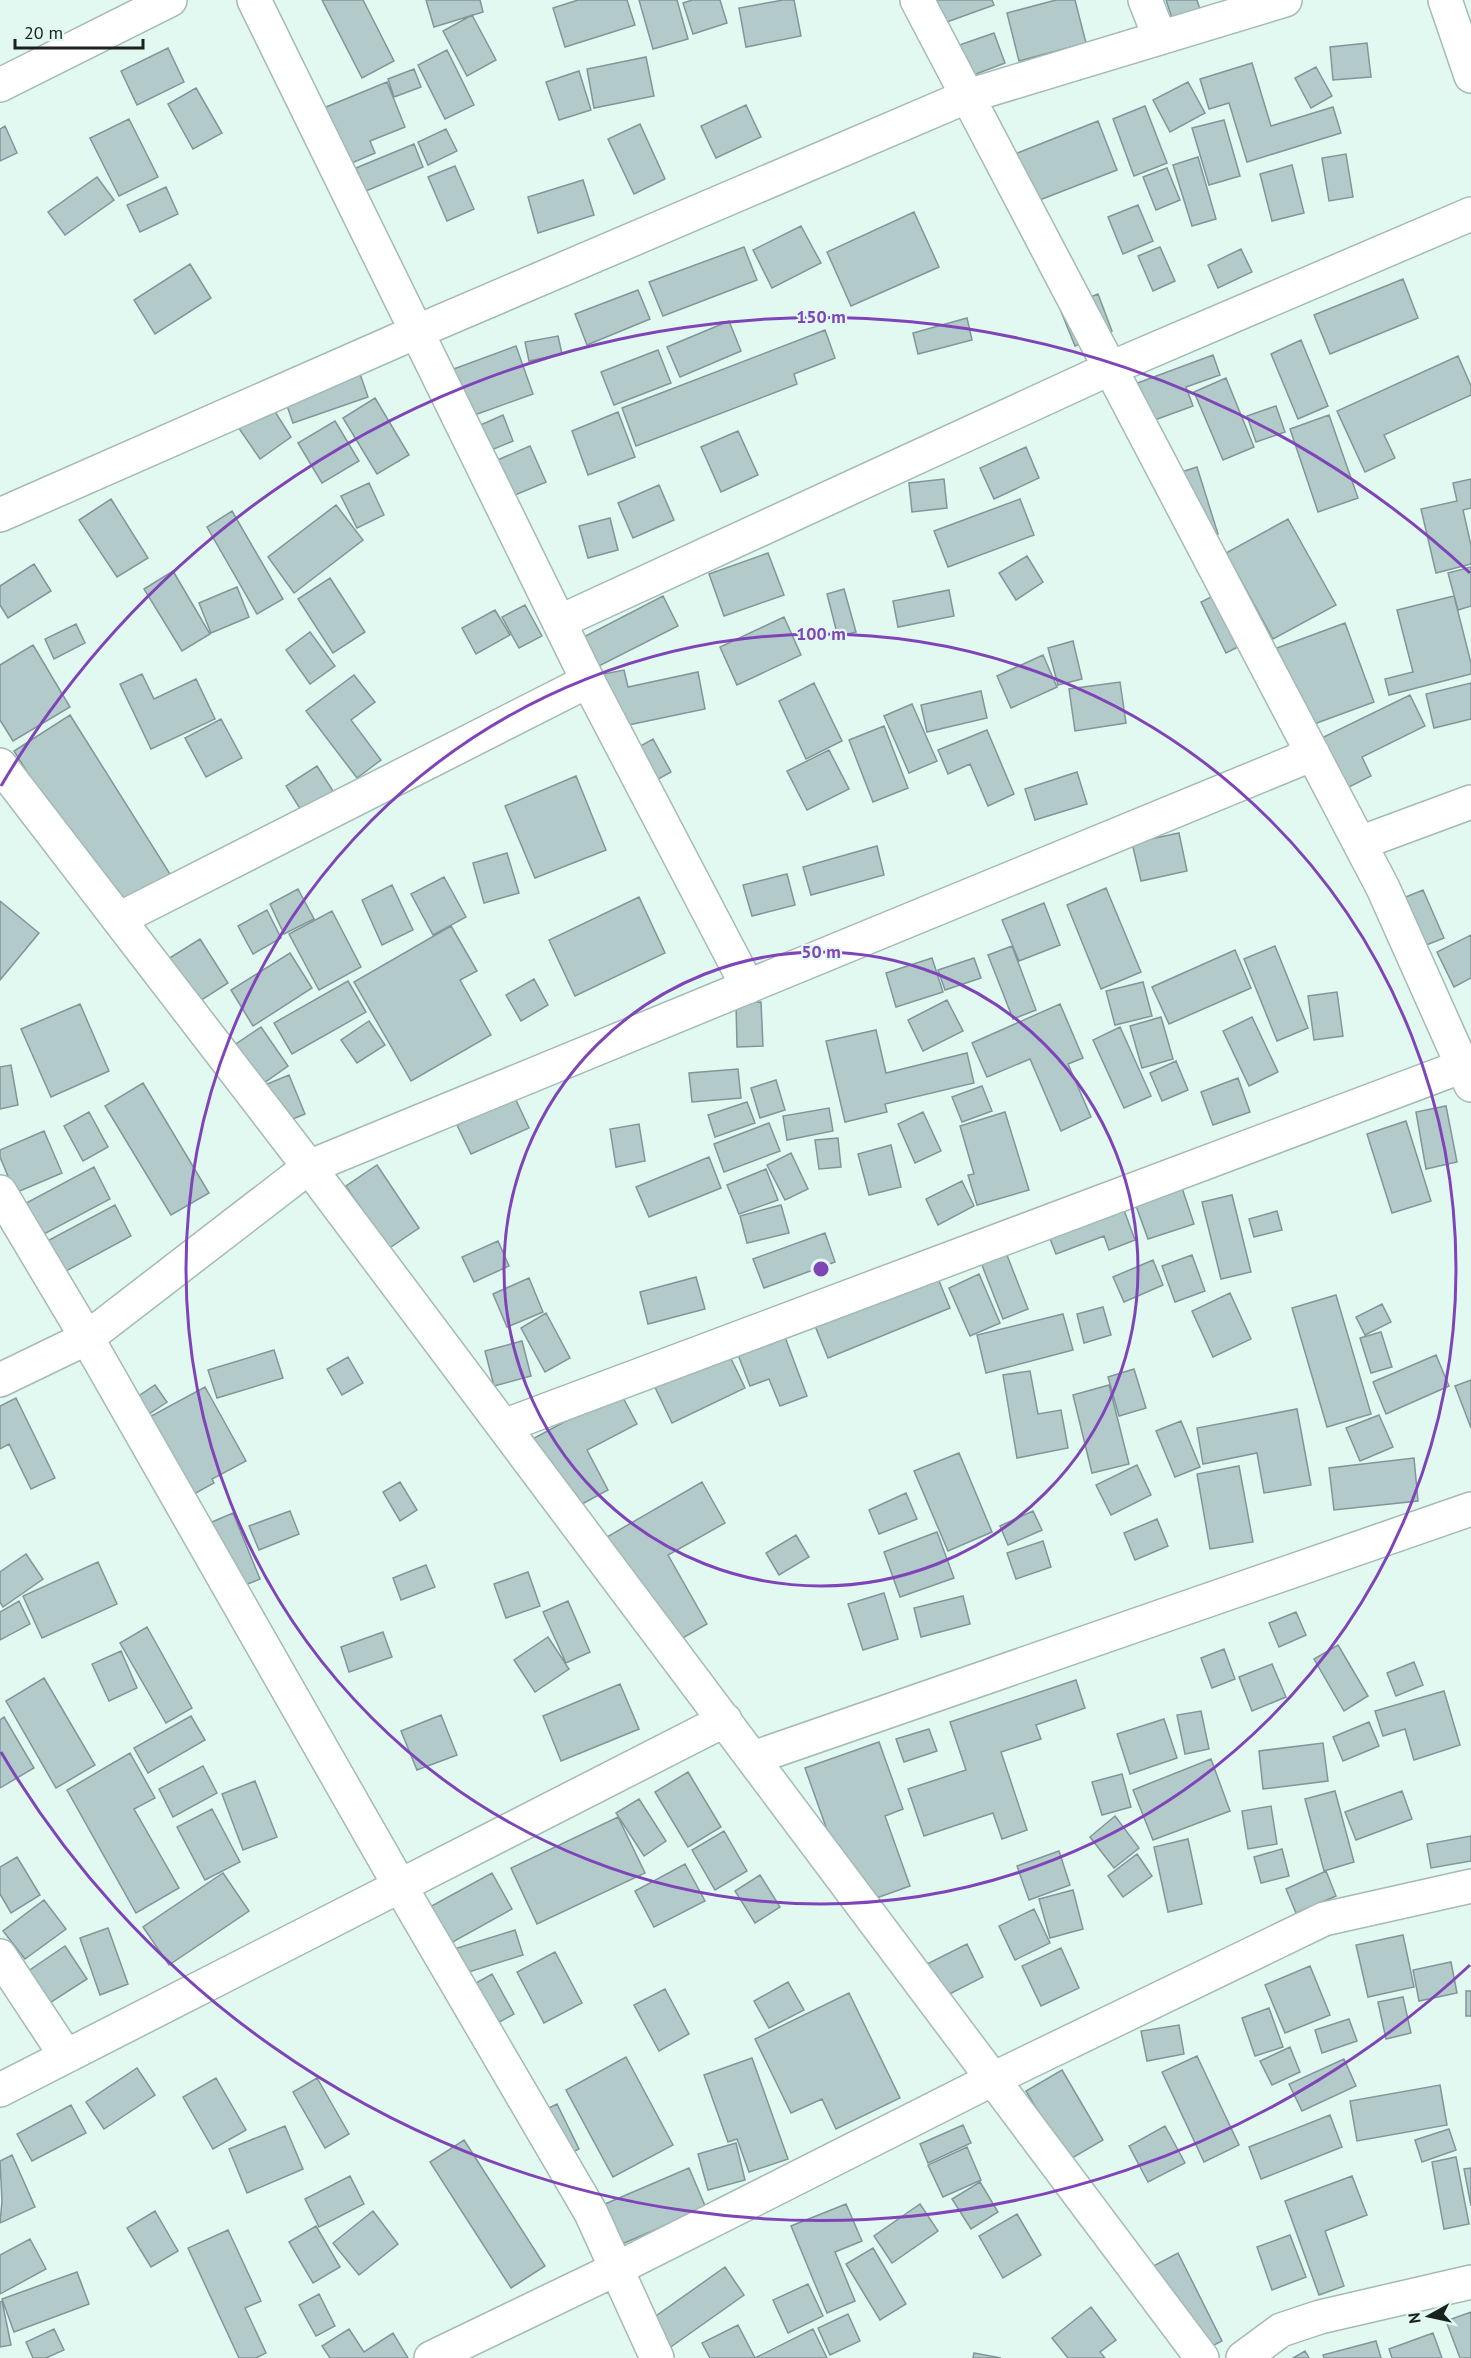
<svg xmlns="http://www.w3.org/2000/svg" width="1471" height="2358" font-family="'PT Sans',sans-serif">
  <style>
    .building { fill: #b3cacb; stroke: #819698; stroke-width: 1.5 }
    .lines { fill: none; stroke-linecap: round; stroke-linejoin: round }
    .minor-casing { stroke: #a5bab4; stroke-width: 36 }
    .minor { stroke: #fff; stroke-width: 33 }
    .ring { fill: none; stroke: #8044b9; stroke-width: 3 }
    .centre { fill: #8044b9; stroke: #e2f9f2; stroke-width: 3 }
    .ring-label { font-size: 18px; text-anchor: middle; font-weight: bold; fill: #8044b9; stroke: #e2f9f2; stroke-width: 4.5; stroke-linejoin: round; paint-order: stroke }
  </style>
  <rect width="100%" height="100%" fill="#e2f9f2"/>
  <path class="building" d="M322 0H363L394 61 362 78Z
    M426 0H480L483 12 434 27Z
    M578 0H627L635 25 565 47 553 8Z
    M639 0H677L688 39 653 49Z
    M692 0H720L727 23 693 34 683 3Z
    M783 0H794L801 36 746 47 739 8Z
    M923 0H992L994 5 933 27Z
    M1056 0H1075L1086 43 1019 61 1007 13Z
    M1166 0H1197L1203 19 1175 27Z
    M472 15 496 60 467 76 443 31Z
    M994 33 1005 63 963 79 951 48Z
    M1367 43 1371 77 1333 80 1330 47Z
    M168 48 184 82 137 105 121 71Z
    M447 50 474 105 445 119 418 65Z
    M646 57 654 96 594 108 587 69Z
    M1252 63 1271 126 1333 107 1341 133 1247 162 1229 103 1209 109 1200 79Z
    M1316 67 1332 96 1311 108 1295 78Z
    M414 69 421 87 394 97 388 79Z
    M579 71 591 110 559 120 546 82Z
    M387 82 405 127 370 141 375 153 333 171 309 114Z
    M1188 82 1205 113 1170 132 1153 100Z
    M196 88 222 133 193 149 168 104Z
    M746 105 761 137 716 158 701 126Z
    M1145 106 1167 163 1134 176 1113 119Z
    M129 119 158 177 119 196 90 138Z
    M1224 120 1240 176 1209 185 1192 128Z
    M1098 121 1117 170 1019 208 1000 160Z
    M640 124 665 179 634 194 608 139Z
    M5 126 17 153 0 161V129Z
    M446 129 457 151 428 165 418 142Z
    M414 144 423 167 366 191 356 168Z
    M1346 154 1353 197 1329 201 1322 158Z
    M1198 157 1216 219 1192 226 1173 165Z
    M1292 165 1304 213 1272 221 1260 174Z
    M455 166 474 209 447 221 428 177Z
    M1167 168 1180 200 1156 210 1143 177Z
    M97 177 114 200 65 235 48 212Z
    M583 180 594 215 538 233 528 197Z
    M166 187 178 214 140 232 127 205Z
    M1138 205 1153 241 1123 254 1108 217Z
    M914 212 939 267 851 306 827 252Z
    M801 226 821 263 772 288 753 250Z
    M744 247 757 280 663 316 649 282Z
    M1160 247 1175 281 1153 291 1138 256Z
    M1241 249 1252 272 1218 288 1208 265Z
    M190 264 211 298 155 334 134 300Z
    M1403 279 1418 318 1330 354 1314 315Z
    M638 290 650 319 587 345 575 314Z
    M1098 294 1112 331 1075 346 1060 309Z
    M967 318 972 340 918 354 913 333Z
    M729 321 741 351 680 377 667 347Z
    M825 330 835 358 794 374 797 384 636 446 622 408Z
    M558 336 562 354 529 361 525 342Z
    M1301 340 1328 406 1298 419 1271 354Z
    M516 346 533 394 469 417 451 370Z
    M658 350 671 383 614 405 601 372Z
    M1213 355 1220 375 1186 387 1193 406 1130 429 1116 391Z
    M1458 356 1471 386V395L1384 435 1395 458 1365 472 1337 411Z
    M359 371 368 397 293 423 284 397Z
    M1226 378 1254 447 1223 460 1194 392Z
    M375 398 409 455 377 474 343 418Z
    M269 402 291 437 260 459 236 424Z
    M1276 406 1285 432 1256 442 1247 416Z
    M618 412 635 457 588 475 572 431Z
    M503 415 513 441 484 453 474 428Z
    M1329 415 1358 498 1318 512 1290 429Z
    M335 421 359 461 322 483 298 443Z
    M738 431 758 475 721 492 701 447Z
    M530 446 546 482 508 498 493 462Z
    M1026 447 1039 478 994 499 980 468Z
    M1197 467 1218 534 1193 541 1172 475Z
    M944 479 947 508 912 512 909 483Z
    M1471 479V508L1463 510 1471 545V564L1436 573 1421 509 1457 501 1453 483Z
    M369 483 384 515 357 528 341 496Z
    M659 485 674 520 633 538 618 503Z
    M111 499 148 558 117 577 79 520Z
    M1020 499 1034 535 948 567 934 531Z
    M336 505 363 540 294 593 268 557Z
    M232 511 283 599 257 614 207 527Z
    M610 518 618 550 588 558 579 526Z
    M1288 519 1336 605 1273 639 1226 553Z
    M768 553 784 595 724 616 709 574Z
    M1027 556 1043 582 1016 600 999 573Z
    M34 564 51 591 8 618 0 605V586Z
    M1471 567V606L1458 610 1448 573Z
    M173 571 210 634 182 651 144 589Z
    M330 578 365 632 333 653 298 599Z
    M237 587 249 617 211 633 199 603Z
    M1231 587 1256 638 1226 653 1201 602Z
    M844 589 856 632 838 637 827 594Z
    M949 590 954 616 898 627 893 601Z
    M663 596 678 626 589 671 574 642Z
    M1454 596 1471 663V674L1389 695 1385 679 1413 672 1397 610Z
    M525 605 542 636 519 648 502 617Z
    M495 610 510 635 476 654 462 628Z
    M784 617 801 655 737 685 720 647Z
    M1345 623 1374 702 1306 727 1277 648Z
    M76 624 85 643 54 659 45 639Z
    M310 632 335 666 310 684 286 650Z
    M1073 641 1082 679 1058 685 1048 648Z
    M33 645 70 707 13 741 0 720V665Z
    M1043 655 1057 687 1011 708 997 676Z
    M624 670 628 687 698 672 705 709 609 729 598 675Z
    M142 674 154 699 196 679 215 719 151 749 120 684Z
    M354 675 375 702 351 720 381 760 357 778 306 711Z
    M1120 682 1126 723 1075 731 1069 689Z
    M814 683 842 741 806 759 779 701Z
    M1471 683V719L1434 728 1426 694Z
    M981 691 987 718 927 732 921 705Z
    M1410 695 1425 726 1362 757 1371 776 1325 799 1301 748Z
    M912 704 937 761 909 773 884 716Z
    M70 715 170 874 114 910 14 751Z
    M221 719 242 758 206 777 185 738Z
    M884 726 908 788 873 802 849 740Z
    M987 730 1014 794 988 806 970 764 948 774 938 750Z
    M653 739 671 772 646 786 628 753Z
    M829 750 849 789 807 810 787 771Z
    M317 766 333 791 302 812 286 786Z
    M1077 772 1087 804 1035 820 1025 789Z
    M576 776 606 850 535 878 505 806Z
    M1179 833 1187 871 1141 881 1132 843Z
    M877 846 884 875 811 895 803 867Z
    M507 853 519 893 484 903 473 863Z
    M787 874 795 905 752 916 743 885Z
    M444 877 466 917 433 935 411 894Z
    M392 885 413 930 382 945 362 900Z
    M1106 888 1141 972 1101 989 1067 905Z
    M298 889 314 919 284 934 270 904Z
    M1423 890 1444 938 1416 949 1396 901Z
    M639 897 665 953 575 996 549 940Z
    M0 901 39 933 0 980Z
    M1044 903 1060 945 1019 961 1002 920Z
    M267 910 281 938 253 954 238 926Z
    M332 911 361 967 319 990 289 934Z
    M451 926 477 971 460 980 491 1035 411 1081 354 982Z
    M1471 935V978L1454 987 1437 952Z
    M200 939 228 983 189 1008 160 964Z
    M1012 946 1036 1010 1013 1019 988 955Z
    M1275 946 1308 1028 1277 1041 1244 959Z
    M1235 950 1251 988 1169 1024 1152 987Z
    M290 953 312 988 253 1026 231 990Z
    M932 958 943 992 896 1007 886 973Z
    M974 958 981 978 945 990 938 970Z
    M534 979 548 1005 521 1021 506 995Z
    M348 981 366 1012 292 1054 274 1023Z
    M1143 982 1152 1016 1115 1025 1106 991Z
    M1337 992 1343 1036 1314 1040 1308 996Z
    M947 1000 963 1031 923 1051 908 1020Z
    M761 1002 763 1046 737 1047 736 1003Z
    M80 1004 109 1071 51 1097 21 1029Z
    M1060 1004 1083 1058 1068 1064 1091 1117 1061 1131 1030 1059 987 1077 972 1043Z
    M1161 1017 1173 1059 1142 1068 1130 1026Z
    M1252 1017 1278 1072 1249 1086 1223 1031Z
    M369 1021 385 1045 357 1063 341 1040Z
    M261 1027 288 1066 254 1090 227 1050Z
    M1120 1027 1151 1096 1124 1108 1093 1040Z
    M876 1030 886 1073 967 1053 974 1083 885 1104 887 1112 845 1122 826 1041Z
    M1176 1061 1188 1090 1162 1101 1150 1073Z
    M11 1065 18 1105 0 1109V1067Z
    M738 1069 741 1098 692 1102 689 1073Z
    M289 1075 305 1114 280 1124 265 1085Z
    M1238 1078 1250 1112 1213 1125 1201 1092Z
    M776 1080 785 1110 760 1118 751 1088Z
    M143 1083 209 1193 171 1215 105 1106Z
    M982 1086 992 1111 962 1122 952 1097Z
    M515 1098 529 1128 471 1154 457 1125Z
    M747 1102 755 1123 715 1137 708 1115Z
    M1446 1106 1457 1162 1426 1169 1416 1112Z
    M829 1108 833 1131 787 1140 783 1116Z
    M89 1112 108 1147 83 1161 64 1126Z
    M923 1112 941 1151 915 1163 898 1124Z
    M1005 1112 1029 1190 977 1205 968 1175 974 1174 960 1126Z
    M1406 1121 1431 1201 1392 1213 1367 1134Z
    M769 1123 780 1151 724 1172 714 1144Z
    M639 1124 645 1161 616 1167 610 1129Z
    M44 1131 62 1173 15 1193 0 1157V1150Z
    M838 1138 841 1167 819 1169 815 1140Z
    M891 1145 901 1187 869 1195 858 1154Z
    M791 1153 808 1189 785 1200 767 1165Z
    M709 1157 721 1188 649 1217 636 1187Z
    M377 1165 419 1228 388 1249 346 1186Z
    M94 1167 110 1199 29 1242 13 1210Z
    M766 1169 778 1200 739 1214 727 1185Z
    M962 1181 974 1206 938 1225 926 1199Z
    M1182 1188 1194 1224 1148 1239 1135 1203Z
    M1232 1195 1251 1272 1221 1279 1202 1202Z
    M1121 1202 1135 1240 1109 1250 1104 1236 1056 1254 1047 1231Z
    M115 1205 131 1236 53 1278 36 1247Z
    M781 1205 789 1233 747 1243 740 1216Z
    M1277 1211 1282 1230 1254 1237 1249 1219Z
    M825 1233 835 1262 764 1288 753 1259Z
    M498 1241 509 1266 474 1282 462 1257Z
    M1005 1250 1028 1309 1003 1319 980 1260Z
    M1192 1255 1205 1291 1175 1302 1162 1266Z
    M1153 1260 1163 1285 1124 1302 1113 1277Z
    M931 1261 950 1308 828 1358 809 1311Z
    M979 1274 1000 1323 970 1336 949 1288Z
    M696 1277 705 1309 648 1324 640 1292Z
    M529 1278 543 1312 507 1327 493 1294Z
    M1230 1293 1251 1339 1213 1357 1192 1311Z
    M1336 1295 1371 1414 1327 1427 1292 1308Z
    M1382 1304 1391 1322 1365 1335 1356 1317Z
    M1103 1307 1111 1335 1084 1343 1077 1314Z
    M546 1313 570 1358 545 1372 521 1328Z
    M1063 1314 1073 1350 986 1373 977 1335Z
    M782 1329 807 1396 780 1406 769 1379 750 1386 735 1347Z
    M1381 1332 1392 1367 1371 1373 1360 1338Z
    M522 1341 531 1376 494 1386 485 1351Z
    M725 1346 745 1388 672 1423 652 1381Z
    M274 1350 283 1378 217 1398 208 1370Z
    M1436 1355 1449 1386 1386 1414 1373 1382Z
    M348 1357 363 1383 342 1395 327 1369Z
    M1134 1369 1146 1408 1119 1416 1108 1377Z
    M1030 1371 1038 1414 1061 1410 1068 1448 1017 1458 1003 1375Z
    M1471 1380V1428L1455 1386Z
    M155 1385 167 1402 146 1416 134 1399Z
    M1109 1385 1129 1464 1092 1473 1073 1395Z
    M205 1387 246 1461 212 1479 214 1483 185 1499 142 1421Z
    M620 1392 637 1424 587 1450 608 1490 562 1515 525 1443Z
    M16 1398 55 1478 31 1489 9 1444 0 1449V1406Z
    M1297 1409 1311 1485 1264 1493 1257 1453 1203 1464 1197 1428Z
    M1379 1415 1393 1447 1360 1461 1346 1428Z
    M1181 1421 1200 1467 1175 1477 1156 1431Z
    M959 1453 992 1532 948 1551 914 1471Z
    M1414 1458 1418 1501 1334 1510 1329 1468Z
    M1137 1465 1151 1495 1111 1515 1096 1485Z
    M1239 1466 1253 1542 1210 1549 1197 1474Z
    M400 1482 417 1510 400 1521 383 1492Z
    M702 1482 725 1523 668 1555 707 1624 669 1646 607 1537Z
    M906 1493 917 1519 879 1534 869 1510Z
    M290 1511 299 1534 259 1550 249 1526Z
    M1033 1511 1042 1530 1008 1545 1000 1526Z
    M233 1513 260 1579 233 1590 205 1525Z
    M1157 1519 1168 1546 1135 1560 1124 1533Z
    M937 1532 954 1578 900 1597 884 1552Z
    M796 1535 809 1557 779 1575 766 1553Z
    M1043 1541 1051 1567 1016 1579 1007 1553Z
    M26 1554 43 1579 3 1607 0 1602V1572Z
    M98 1562 117 1604 42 1638 23 1596Z
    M426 1565 435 1587 401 1600 393 1578Z
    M528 1572 540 1606 506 1618 494 1584Z
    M884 1593 898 1639 863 1650 848 1604Z
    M963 1596 970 1624 921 1637 914 1608Z
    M19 1601 30 1624 0 1640V1612Z
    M568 1601 590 1652 566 1663 543 1612Z
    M1296 1612 1306 1635 1279 1647 1269 1623Z
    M147 1627 192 1708 166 1723 120 1643Z
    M383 1632 392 1657 349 1672 341 1647Z
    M548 1637 569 1669 535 1692 514 1660Z
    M1338 1645 1368 1696 1344 1711 1314 1659Z
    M1224 1649 1235 1679 1212 1688 1201 1658Z
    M121 1651 137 1688 109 1701 92 1664Z
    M1414 1662 1423 1685 1396 1696 1387 1673Z
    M1272 1664 1286 1697 1252 1711 1239 1677Z
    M44 1678 95 1765 56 1788 6 1701Z
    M1076 1680 1085 1708 1036 1725 1041 1739 1001 1752 1027 1830 1002 1839 993 1813 924 1836 908 1789 966 1770 950 1722Z
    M620 1684 639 1729 561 1761 543 1716Z
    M1444 1691 1460 1745 1414 1760 1405 1729 1383 1736 1375 1711Z
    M1201 1711 1209 1749 1185 1754 1177 1715Z
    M441 1715 457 1755 417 1770 401 1731Z
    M191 1716 205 1740 148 1773 134 1748Z
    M4 1717 34 1768 0 1788V1720Z
    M1164 1719 1177 1758 1130 1774 1117 1734Z
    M1369 1722 1379 1746 1343 1761 1333 1737Z
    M929 1729 937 1751 904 1762 896 1739Z
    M879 1742 903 1809 885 1816 910 1886 854 1906 805 1768Z
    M1323 1743 1328 1781 1263 1789 1259 1751Z
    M130 1753 155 1798 134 1809 179 1888 136 1913 67 1790Z
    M1211 1759 1230 1811 1153 1840 1133 1790Z
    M203 1766 217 1793 173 1817 159 1789Z
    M688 1772 721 1827 688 1847 655 1792Z
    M1122 1774 1131 1807 1102 1815 1092 1782Z
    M255 1781 277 1837 243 1850 222 1794Z
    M1335 1791 1354 1862 1324 1871 1305 1799Z
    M1402 1791 1412 1819 1356 1840 1345 1812Z
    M639 1799 666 1841 644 1856 616 1813Z
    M1271 1806 1277 1844 1248 1849 1242 1811Z
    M212 1809 240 1862 205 1880 177 1827Z
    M1115 1816 1139 1848 1114 1868 1090 1837Z
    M618 1817 645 1873 537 1924 511 1868Z
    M724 1831 747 1871 715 1890 692 1850Z
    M1471 1836V1861L1431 1868 1427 1844Z
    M1188 1839 1202 1904 1168 1912 1154 1847Z
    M1282 1849 1289 1876 1261 1883 1254 1857Z
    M1059 1851 1070 1885 1029 1900 1017 1866Z
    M1137 1854 1152 1876 1123 1897 1108 1876Z
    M17 1857 40 1895 11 1913 0 1894V1867Z
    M685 1864 705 1901 654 1927 635 1891Z
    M1326 1871 1336 1896 1296 1913 1286 1889Z
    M223 1873 249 1911 169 1965 143 1927Z
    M492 1873 512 1909 424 1958 404 1921Z
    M760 1875 780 1907 755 1923 735 1891Z
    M1073 1890 1083 1929 1050 1938 1039 1899Z
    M44 1900 66 1929 25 1959 3 1931Z
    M1034 1909 1050 1943 1015 1960 999 1926Z
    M108 1928 128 1984 100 1995 80 1938Z
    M515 1930 523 1955 440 1981 432 1956Z
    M1403 1935 1414 1987 1368 1997 1356 1945Z
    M967 1944 983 1977 932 2003 915 1970Z
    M65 1946 87 1979 45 2006 24 1974Z
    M1061 1948 1079 1988 1041 2006 1022 1966Z
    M555 1952 582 2003 544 2023 517 1972Z
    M1451 1962 1457 1993 1419 2001 1413 1970Z
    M1310 1966 1330 2015 1285 2033 1265 1985Z
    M492 1974 514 2014 474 2036 453 1996Z
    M788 1982 804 2010 769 2028 754 2001Z
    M665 1989 689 2034 659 2051 634 2005Z
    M1466 1991H1471V2016H1466Z
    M849 1993 900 2098 836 2129 822 2099 791 2113 755 2039Z
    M1403 1997 1411 2033 1386 2039 1378 2002Z
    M1269 2008 1283 2047 1255 2056 1242 2018Z
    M1349 2019 1357 2041 1322 2053 1315 2030Z
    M1179 2025 1184 2054 1147 2061 1141 2031Z
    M1290 2047 1300 2072 1272 2085 1260 2061Z
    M1197 2056 1239 2145 1204 2162 1162 2072Z
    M626 2057 673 2145 613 2177 566 2090Z
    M752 2058 788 2159 749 2172 737 2139 728 2142 704 2075Z
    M1344 2059 1356 2086 1302 2111 1289 2084Z
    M137 2068 155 2095 104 2129 86 2102Z
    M1062 2070 1103 2140 1067 2161 1026 2091Z
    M216 2078 246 2130 213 2149 183 2097Z
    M317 2078 349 2134 325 2148 293 2092Z
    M1440 2085 1447 2125 1357 2141 1350 2101Z
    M557 2104 579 2149 553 2162 530 2117Z
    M71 2105 86 2133 32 2161 17 2134Z
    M1330 2115 1342 2147 1261 2179 1249 2147Z
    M963 2125 971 2143 928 2163 920 2144Z
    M285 2126 303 2169 247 2193 229 2149Z
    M1165 2126 1185 2163 1148 2182 1129 2146Z
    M1449 2129 1456 2150 1422 2162 1415 2140Z
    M464 2140 545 2266 511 2288 430 2162Z
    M736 2143 745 2180 708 2190 698 2154Z
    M967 2147 981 2180 943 2197 928 2165Z
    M12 2155 35 2207 0 2223 2 2201 0 2161Z
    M1456 2157 1469 2224 1444 2229 1432 2162Z
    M689 2168 706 2208 608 2250 591 2210Z
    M1471 2168V2206L1464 2169Z
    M350 2176 364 2204 319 2227 305 2199Z
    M1352 2176 1367 2215 1325 2231 1344 2286 1319 2295 1285 2201Z
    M980 2182 998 2212 971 2229 952 2199Z
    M846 2204 862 2241 835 2252 855 2301 827 2313 791 2226Z
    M920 2204 938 2231 892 2263 874 2236Z
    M155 2211 178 2251 151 2267 127 2228Z
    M373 2211 398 2244 359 2275 333 2243Z
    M1017 2214 1041 2255 1003 2278 979 2236Z
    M316 2226 340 2267 313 2283 289 2242Z
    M228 2230 261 2301 245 2308 266 2353 256 2358H239L188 2248Z
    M1290 2235 1306 2277 1272 2290 1257 2247Z
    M30 2239 46 2269 0 2294V2255Z
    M873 2248 906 2304 880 2320 846 2264Z
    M1178 2253 1222 2341 1189 2358 1144 2271Z
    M725 2267 744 2295 658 2356 639 2328Z
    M77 2272 89 2304 14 2332 2 2299Z
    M808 2284 823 2316 788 2333 773 2300Z
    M319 2294 335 2326 316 2336 299 2305Z
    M2 2301 11 2345 0 2347V2302Z
    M1091 2307 1116 2340 1100 2352 1105 2358H1068L1052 2338Z
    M1471 2312V2358H1460L1446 2321Z
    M848 2314 860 2341 830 2355 818 2328Z
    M738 2325 755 2358H710L702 2343Z
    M54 2329 64 2350 46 2358H33L26 2342Z
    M349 2329 364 2352 393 2333 408 2358H330L322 2346Z
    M813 2329 827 2358H755Z
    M1433 2333 1442 2358H1392L1389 2349Z
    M1376 2341 1381 2358H1324L1323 2355Z
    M1305 2351 1309 2358H1293Z
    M974 2353 1001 2358H973Z"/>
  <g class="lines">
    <g class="minor-casing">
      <path id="minor" d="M254 0 588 681 748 987
        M917 0 1383 888 1471 1085
        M1145 0 1160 38
        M1445 0 1471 76
        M0 85 170 0
        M0 515 416 332 968 96 1285 0
        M559 622 1111 368 1471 214
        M0 765 309 1167 1202 2358
        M1360 843 1471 802
        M119 919 588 681
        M0 1192 87 1338 400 1886 591 2213 657 2358
        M0 1380 87 1338 309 1167 1313 754
        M504 1426 1471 1063
        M753 1758 1471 1509
        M0 1956 66 2056
        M0 2090 725 1720
        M431 2358 616 2269 993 2079 1324 1919 1471 1886
        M1243 2358 1281 2330 1320 2317 1471 2282"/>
    </g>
    <use href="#minor" class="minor"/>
  </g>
  <g class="ring">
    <circle cx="821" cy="1269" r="317"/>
    <circle cx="821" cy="1269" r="635"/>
    <path d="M1470 1965A952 952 0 0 1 1 1752M1 786A952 952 0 0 1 1470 573"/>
  </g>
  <circle cx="821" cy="1269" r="9" class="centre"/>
  <g class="ring-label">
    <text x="821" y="323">150 m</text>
    <text x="821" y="640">100 m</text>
    <text x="821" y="958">50 m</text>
  </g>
  <g transform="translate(1429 2316) rotate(262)" stroke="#e2f9f2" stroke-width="4.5" paint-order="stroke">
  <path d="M0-4.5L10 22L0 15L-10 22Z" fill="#1a2220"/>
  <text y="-9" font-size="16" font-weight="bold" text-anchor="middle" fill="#1a2220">N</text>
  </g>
  <path d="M15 39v9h128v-9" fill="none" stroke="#1a2220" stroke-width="3"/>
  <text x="24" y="39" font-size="18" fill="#1a2220" stroke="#e2f9f2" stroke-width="4.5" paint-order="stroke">20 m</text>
</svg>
